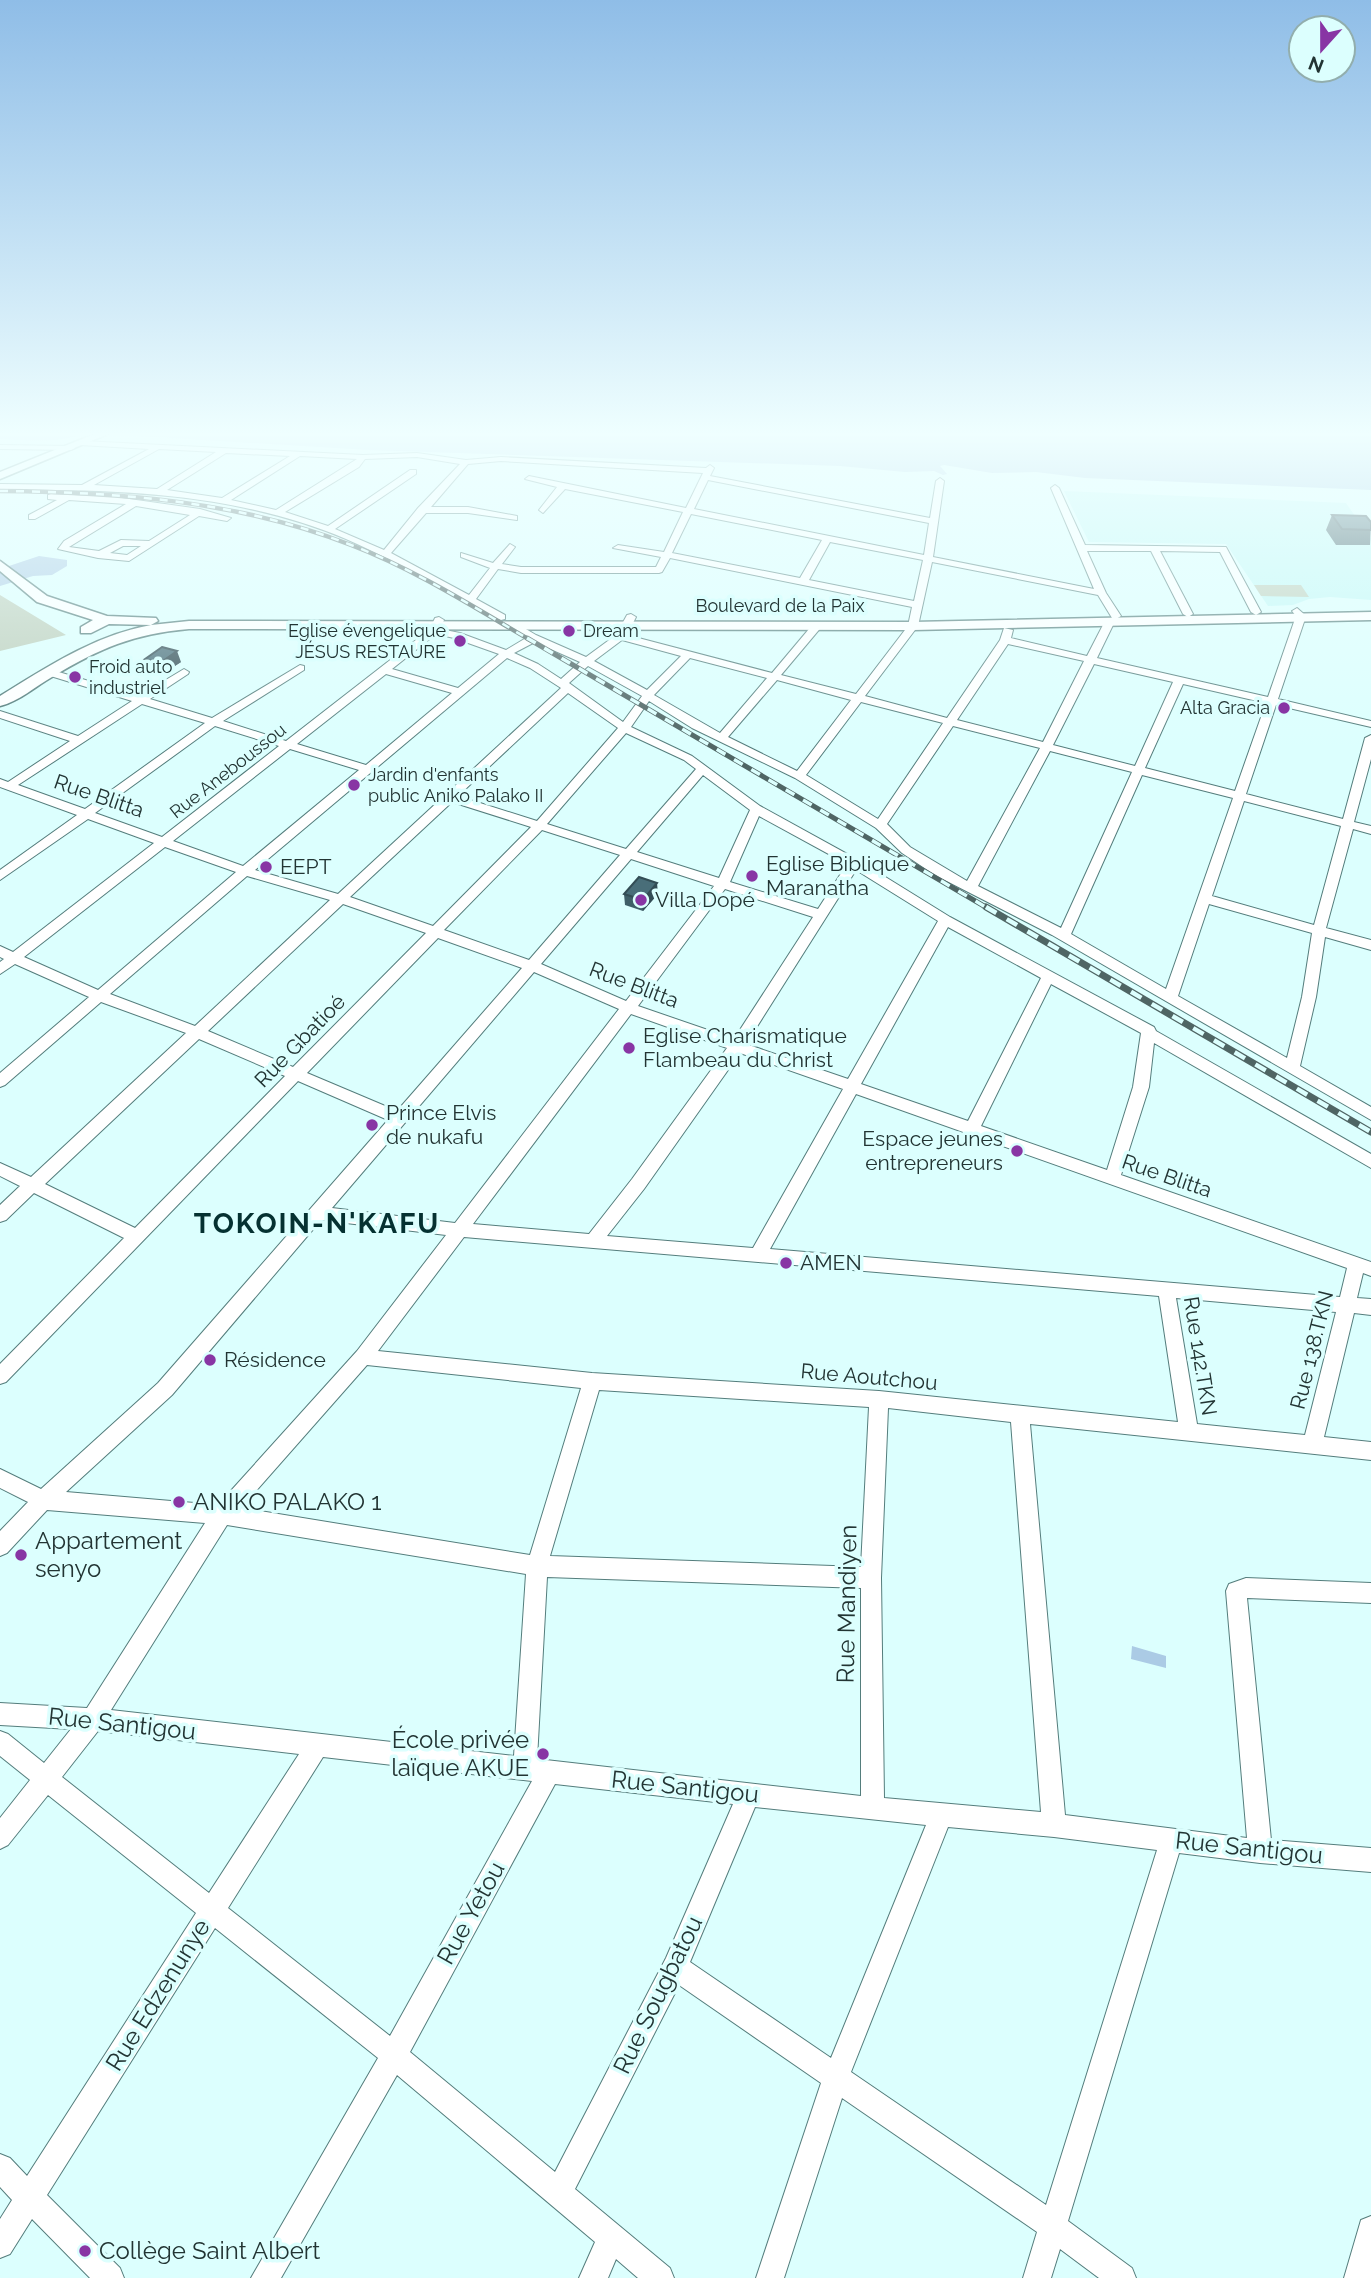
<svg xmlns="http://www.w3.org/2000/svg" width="1371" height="2278" font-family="Raleway,sans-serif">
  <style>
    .built { fill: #c1f8f6 }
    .green { fill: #bccebb }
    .water { fill: #abcbe5 }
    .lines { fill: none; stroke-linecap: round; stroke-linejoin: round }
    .street-casing { stroke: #547d7c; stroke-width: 2 }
    .secondary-casing { stroke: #547d7c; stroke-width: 3 }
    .street { fill: #fff; fill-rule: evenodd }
    .secondary { fill: #fff; fill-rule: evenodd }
    .rail-far2-casing { stroke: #4f6564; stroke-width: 4.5 }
    .rail-far1-casing { stroke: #4f6564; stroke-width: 5 }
    .rail-casing { stroke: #4f6564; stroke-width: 7 }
    .rail-far2 { stroke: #dcfffe; stroke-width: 2.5; stroke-dasharray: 8; stroke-linecap: butt }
    .rail-far1 { stroke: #dcfffe; stroke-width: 3.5; stroke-dasharray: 10; stroke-linecap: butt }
    .rail { stroke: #dcfffe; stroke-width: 4.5; stroke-dasharray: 12; stroke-linecap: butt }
    .wall { fill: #3f5f68 }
    .shaded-wall { fill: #334d55 }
    .building { fill: #496e79; stroke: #334d55; stroke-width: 2 }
    .poi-dot { fill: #8835a4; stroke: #dcfffe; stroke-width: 2.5 }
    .labels { text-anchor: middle; stroke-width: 7; stroke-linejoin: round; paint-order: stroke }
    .far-street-label { font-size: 18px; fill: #223433; stroke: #dcfffe }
    .far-poi-label { font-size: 18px; fill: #223433; stroke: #dcfffe; text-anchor: start }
    .street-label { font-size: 21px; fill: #223433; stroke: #dcfffe }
    .poi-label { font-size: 21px; fill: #223433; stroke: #dcfffe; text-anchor: start }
    .near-poi-label { font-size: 24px; fill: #223433; stroke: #dcfffe; text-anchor: start }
    .near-street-label { font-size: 24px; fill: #223433; stroke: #dcfffe }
    .district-label { font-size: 28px; font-weight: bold; letter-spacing: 2px; fill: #053131; stroke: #dcfffe }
  </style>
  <rect width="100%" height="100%" fill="#dcfffe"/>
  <path class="built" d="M1064 491 1346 503 1371 539V600L1330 597 1309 599 1293 605 1268 606 1226 544 1089 542Z"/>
  <path class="green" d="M1254 585H1301L1309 597 1261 596Z
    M0 595 66 635 0 651Z"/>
  <path class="water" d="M0 431H92C63 444 31 440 0 439Z
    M128 431H1371V490L1085 478 1036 472 992 473 944 465 940 466 947 474 943 475 934 471 905 472 840 466 369 450 137 436Z
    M39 556 67 560V566L52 575 33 576 0 586V569Z
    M1132 1646 1166 1656V1668L1131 1659Z"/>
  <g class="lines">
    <g class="street-casing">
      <path id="street" d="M83 441 363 455 417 453 466 460 501 457 706 468 710 465 714 468 710 476 930 518 936 481 940 478 944 481 933 557 1094 589 1051 488 1055 485 1059 488 1085 545 1226 547 1261 612 1256 615 1251 612 1220 552 1160 551 1193 614 1188 617 1183 614 1151 551H1087L1106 593 1121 616 1116 619 1112 618 1098 595 932 562 918 626 865 696 947 718 1000 640 1004 628 1013 630 1011 638 1087 656 1104 623 1109 620 1114 623 1097 658 1268 697 1296 616 1292 611 1297 608 1306 616 1278 699 1371 721V727L1276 705 1246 794 1343 819 1365 738 1371 735V759L1354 822 1371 826V834L1353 829 1326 928 1371 940V950L1325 937 1316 997 1300 1066 1371 1107V1120L1052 935 935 875 902 853 876 828 795 778 692 728 649 701 631 727 692 756 760 806 858 860 950 917 1154 1027 1156 1031 1371 1154V1168L1154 1043 1149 1087 1121 1175 1371 1262V1276L1363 1273 1357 1298 1371 1299V1315L1354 1313 1324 1437 1371 1442V1460L1030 1424 1065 1815 1247 1838 1226 1591 1229 1584 1246 1578 1371 1583V1603L1247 1598 1271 1840 1371 1848V1872L1260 1863 1179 1853 1068 2221 1132 2268 1136 2278H1099L1060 2249 1051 2278H1023L1037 2232 842 2098 784 2278H756L821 2083 679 1985 575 2189 670 2268 674 2278H638L616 2259 608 2278H579L595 2242 397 2075 281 2278H251L378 2058 215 1928 47 2195 120 2268 124 2278H90L32 2219 10 2254 0 2258V2219L12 2200 0 2187V2154L10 2158 27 2176 196 1913 48 1795 8 1845 0 1849V1818L30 1780 0 1756V1731L8 1734 44 1763 71 1729 0 1725V1703L87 1708 205 1523 47 1510 7 1553 0 1556V1531L28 1502 0 1488V1469L41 1489 158 1383 388 1120 298 1081 6 1382 0 1384V1364L124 1238 34 1193 6 1220 0 1222V1205L20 1186 0 1176V1163L31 1177 186 1033 101 1002 5 1085 0 1087V1073L89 997 15 964 0 974V962L4 959 0 957V946L13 952 154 843 88 819 0 880V870L77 815 0 787V779L8 782 70 741 0 718V711L78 736 132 701 44 674V670H52L139 696 184 669 189 672 188 674 150 699 212 718 300 665 304 666V670L223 721 286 741 430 629 435 618 439 617 444 620 440 629 460 633 506 650 526 638 505 624 514 622 536 635 586 657 616 635 627 615 631 614 636 617 627 635 772 673 814 623 818 622 823 625 781 675 856 694 908 626 912 607 670 558 662 572 659 573H521L498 569 476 599 505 615V619L501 620C483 614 466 601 450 592 415 572 382 555 346 539 237 493 117 489 0 490V484L82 485 149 449 80 445ZM159 449 216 452 157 489 94 485ZM226 453 290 456 222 498 167 490ZM300 456 357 459 276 510 231 500ZM417 457 460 464 418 508 384 550 335 529 416 474V470H410L328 526 285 512 359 467 365 459ZM501 461 703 473 686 508 529 476 525 479 557 487 539 510 543 513 565 489 683 512 664 552 618 545 613 548 661 557 656 567H521L502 564 515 547 510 544 493 563 461 553V557L490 568 469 595 391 553 426 513H468L517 520V516L468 507H431L468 464ZM708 480 929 523 924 555 694 509ZM691 514 822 540 800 578 672 553ZM830 542 923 560 914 601 809 580ZM436 634 454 638 499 654 458 688 392 669ZM622 640 681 656 647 690 594 661ZM535 642 580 662 561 679 538 664 514 653ZM1008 644 1084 661 1043 742 957 720ZM507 658 530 668 561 688 338 894 255 870ZM690 658 767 678 720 733 654 695ZM1094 664 1173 682 1135 766 1053 745ZM588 666 642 696 623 722 569 683ZM386 674 452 693 366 765 297 744ZM777 680 851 700 797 771 728 737ZM1183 684 1266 703 1235 791 1145 768ZM568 693 618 728 537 821 458 796ZM861 702 943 723 878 819 806 775ZM142 704 205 723 85 809 18 785ZM215 726 279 746 162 837 95 813ZM953 726 1040 748 967 881 910 847 887 824ZM626 733 684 760 696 769 626 849 547 824ZM290 749 359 770 243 866 173 841ZM1050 751 1132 772 1061 928 978 886ZM703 775 750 810 719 878 637 852ZM1142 775 1233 798 1166 989 1071 934ZM1244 801 1341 826 1314 925 1212 896ZM452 802 531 827 433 926 350 897ZM759 816 847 864 818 909 730 882ZM542 830 620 855 529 960 444 930ZM165 847 236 872 98 990 24 957ZM631 859 714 886 626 1001 541 964ZM856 870 938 921 848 1079 746 1044ZM247 876 330 900 195 1026 110 994ZM725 889 813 917 734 1039 638 1006ZM343 904 426 933 293 1067 208 1031ZM1209 904 1312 933 1302 997 1287 1058 1178 996ZM948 927 1041 978 968 1121 861 1084ZM438 938 522 968 397 1111 307 1073ZM534 972 619 1009 455 1223 332 1208ZM1051 984 1141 1033 1133 1087 1107 1170 981 1126ZM631 1014 727 1048 632 1179 589 1234 473 1224ZM199 1039 285 1076 135 1228 45 1184ZM740 1053 843 1089 753 1248 607 1236 644 1189ZM856 1094 1347 1268 1340 1297 770 1249ZM321 1220 446 1235 357 1351 218 1505 66 1492 172 1395ZM464 1237 1159 1296 1178 1422 879 1391 592 1373 378 1351ZM1176 1298 1336 1312 1305 1435 1197 1424ZM367 1365 581 1388 530 1555 241 1508ZM599 1390 869 1407 861 1567 550 1556ZM888 1408 1011 1422 1041 1812 884 1798 881 1578ZM227 1525 526 1574 514 1756 111 1710ZM547 1577 861 1588V1796L537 1759ZM98 1731 299 1754 209 1893 62 1777ZM323 1757 532 1781 390 2036 228 1908ZM555 1784 733 1804 666 1958 555 2172 410 2052ZM755 1807 926 1825 831 2058 690 1962ZM948 1827 1054 1837 1157 1850 1046 2205 851 2072Z
        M0 445 71 446 75 448 71 450 0 449Z
        M51 494 115 497 200 509 231 518 227 521 199 516 129 561 98 558 58 549 64 541 126 504 69 500 35 519H29V515L57 500 48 499V495ZM136 506 190 515 149 541 121 540 99 551 69 547ZM123 546H141L127 555 110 553Z
        M1371 2216V2278H1344L1361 2220Z"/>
    </g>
    <g class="secondary-casing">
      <path id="secondary" d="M102 431H115L0 479V472Z
        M0 561 47 596 107 616 156 618 158 621 151 625 189 621 913 622 1371 612V620L913 630 189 629C133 634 100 648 52 677 36 686 18 702 0 706V696C47 667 95 635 151 625L109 624 91 633H81V627L93 620 37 602 0 571Z"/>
    </g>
    <use href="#street" class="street"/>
    <use href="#secondary" class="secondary"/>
    <g class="rail-far2-casing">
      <path id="rail-far2" d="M0 491C119 492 239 501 351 545 414 569 472 606 530 640"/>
    </g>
    <g class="rail-far1-casing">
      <path id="rail-far1" d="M527 638 989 909"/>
    </g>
    <g class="rail-casing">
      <path id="rail" d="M986 907 1371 1132"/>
    </g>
    <use href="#rail-far2" class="rail-far2"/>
    <use href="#rail-far1" class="rail-far1"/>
    <use href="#rail" class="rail"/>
  </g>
  <path class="wall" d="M1332 515 1371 522 1370 545H1336L1326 530Z
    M145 659 181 662 164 673 149 669Z
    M624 894H658L643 911 625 905Z"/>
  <path class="shaded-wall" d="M177 651 181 662 164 673 160 663Z
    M657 883 658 894 643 911V900Z"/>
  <path class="building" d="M1332 515 1366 516 1371 522V530L1342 529Z
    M162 647 177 651 160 663 145 659Z
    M639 877 657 883 643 900 624 894Z"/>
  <linearGradient id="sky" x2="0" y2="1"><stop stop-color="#8fbde7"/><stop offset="0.58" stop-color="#efffff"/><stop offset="1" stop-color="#efffff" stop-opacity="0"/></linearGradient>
  <rect width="1371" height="749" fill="url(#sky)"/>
  <g class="poi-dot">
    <circle cx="569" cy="631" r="7"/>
    <circle cx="460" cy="641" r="7"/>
    <circle cx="75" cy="677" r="7"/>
    <circle cx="1284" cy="708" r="7"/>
    <circle cx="354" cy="785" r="7"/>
    <circle cx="266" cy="867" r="7"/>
    <circle cx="752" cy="876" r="7"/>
    <circle cx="641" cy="900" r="7"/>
    <circle cx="629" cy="1048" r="7"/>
    <circle cx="372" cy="1125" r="7"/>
    <circle cx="1017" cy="1151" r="7"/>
    <circle cx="786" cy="1263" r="7"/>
    <circle cx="210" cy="1360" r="7"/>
    <circle cx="179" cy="1502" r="7"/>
    <circle cx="21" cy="1555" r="7"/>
    <circle cx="543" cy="1754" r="7"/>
    <circle cx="85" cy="2251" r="7"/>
  </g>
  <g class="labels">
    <g class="far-street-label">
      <text x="780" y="612">Boulevard de la Paix</text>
      <text transform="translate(228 771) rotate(-38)" y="6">Rue Aneboussou</text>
    </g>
    <g class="far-poi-label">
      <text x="446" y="637" text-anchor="end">Eglise évengelique<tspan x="446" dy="21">JÉSUS RESTAURE</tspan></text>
      <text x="583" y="637">Dream</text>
      <text x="89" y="673">Froid auto<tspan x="89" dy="21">industriel</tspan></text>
      <text x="1270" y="714" text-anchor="end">Alta Gracia</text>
      <text x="368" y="781">Jardin d'enfants<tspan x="368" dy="21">public Aniko Palako II</tspan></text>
    </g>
    <g class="street-label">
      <text transform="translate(99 796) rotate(19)" y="7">Rue Blitta</text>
      <text transform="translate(634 985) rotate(21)" y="7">Rue Blitta</text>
      <text transform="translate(300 1041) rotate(-46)" y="7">Rue Gbatioé</text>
      <text transform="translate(1167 1176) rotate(19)" y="7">Rue Blitta</text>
      <text transform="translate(1312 1350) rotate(-76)" y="7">Rue 138.TKN</text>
      <text transform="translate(1200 1356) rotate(81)" y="7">Rue 142.TKN</text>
      <text transform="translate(869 1377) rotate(5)" y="7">Rue Aoutchou</text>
    </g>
    <g class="poi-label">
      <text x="766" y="871">Eglise Biblique<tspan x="766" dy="24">Maranatha</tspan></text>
      <text x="280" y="874">EEPT</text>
      <text x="655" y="907">Villa Dopé</text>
      <text x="643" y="1043">Eglise Charismatique<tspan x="643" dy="24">Flambeau du Christ</tspan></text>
      <text x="386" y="1120">Prince Elvis<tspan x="386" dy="24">de nukafu</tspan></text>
      <text x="1003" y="1146" text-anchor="end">Espace jeunes<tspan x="1003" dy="24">entrepreneurs</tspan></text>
      <text x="800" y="1270">AMEN</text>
      <text x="224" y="1367">Résidence</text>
    </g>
    <g class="near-poi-label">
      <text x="193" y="1510">ANIKO PALAKO 1</text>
      <text x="35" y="1549">Appartement<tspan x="35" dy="28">senyo</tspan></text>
      <text x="529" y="1748" text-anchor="end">École privée<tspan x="529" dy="28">laïque AKUE</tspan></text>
      <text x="99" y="2259">Collège Saint Albert</text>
    </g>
    <g class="near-street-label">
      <text transform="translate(847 1604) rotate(-89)" y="8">Rue Mandiyen</text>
      <text transform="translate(122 1724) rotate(6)" y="8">Rue Santigou</text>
      <text transform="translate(685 1787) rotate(6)" y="8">Rue Santigou</text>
      <text transform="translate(1249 1848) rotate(6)" y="8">Rue Santigou</text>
      <text transform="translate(471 1913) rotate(-61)" y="8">Rue Yetou</text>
      <text transform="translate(158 1995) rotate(-58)" y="8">Rue Edzenunye</text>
      <text transform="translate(658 1995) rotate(-64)" y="8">Rue Sougbatou</text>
    </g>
    <g class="district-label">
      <text x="317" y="1233">TOKOIN-N'KAFU</text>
    </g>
  </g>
  <g transform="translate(1322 49) rotate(201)"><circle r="33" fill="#dcfffe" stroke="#92aead" stroke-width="2"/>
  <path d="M0-5L12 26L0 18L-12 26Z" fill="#8835a4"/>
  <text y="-10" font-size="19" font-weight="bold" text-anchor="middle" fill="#223433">N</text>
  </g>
</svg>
